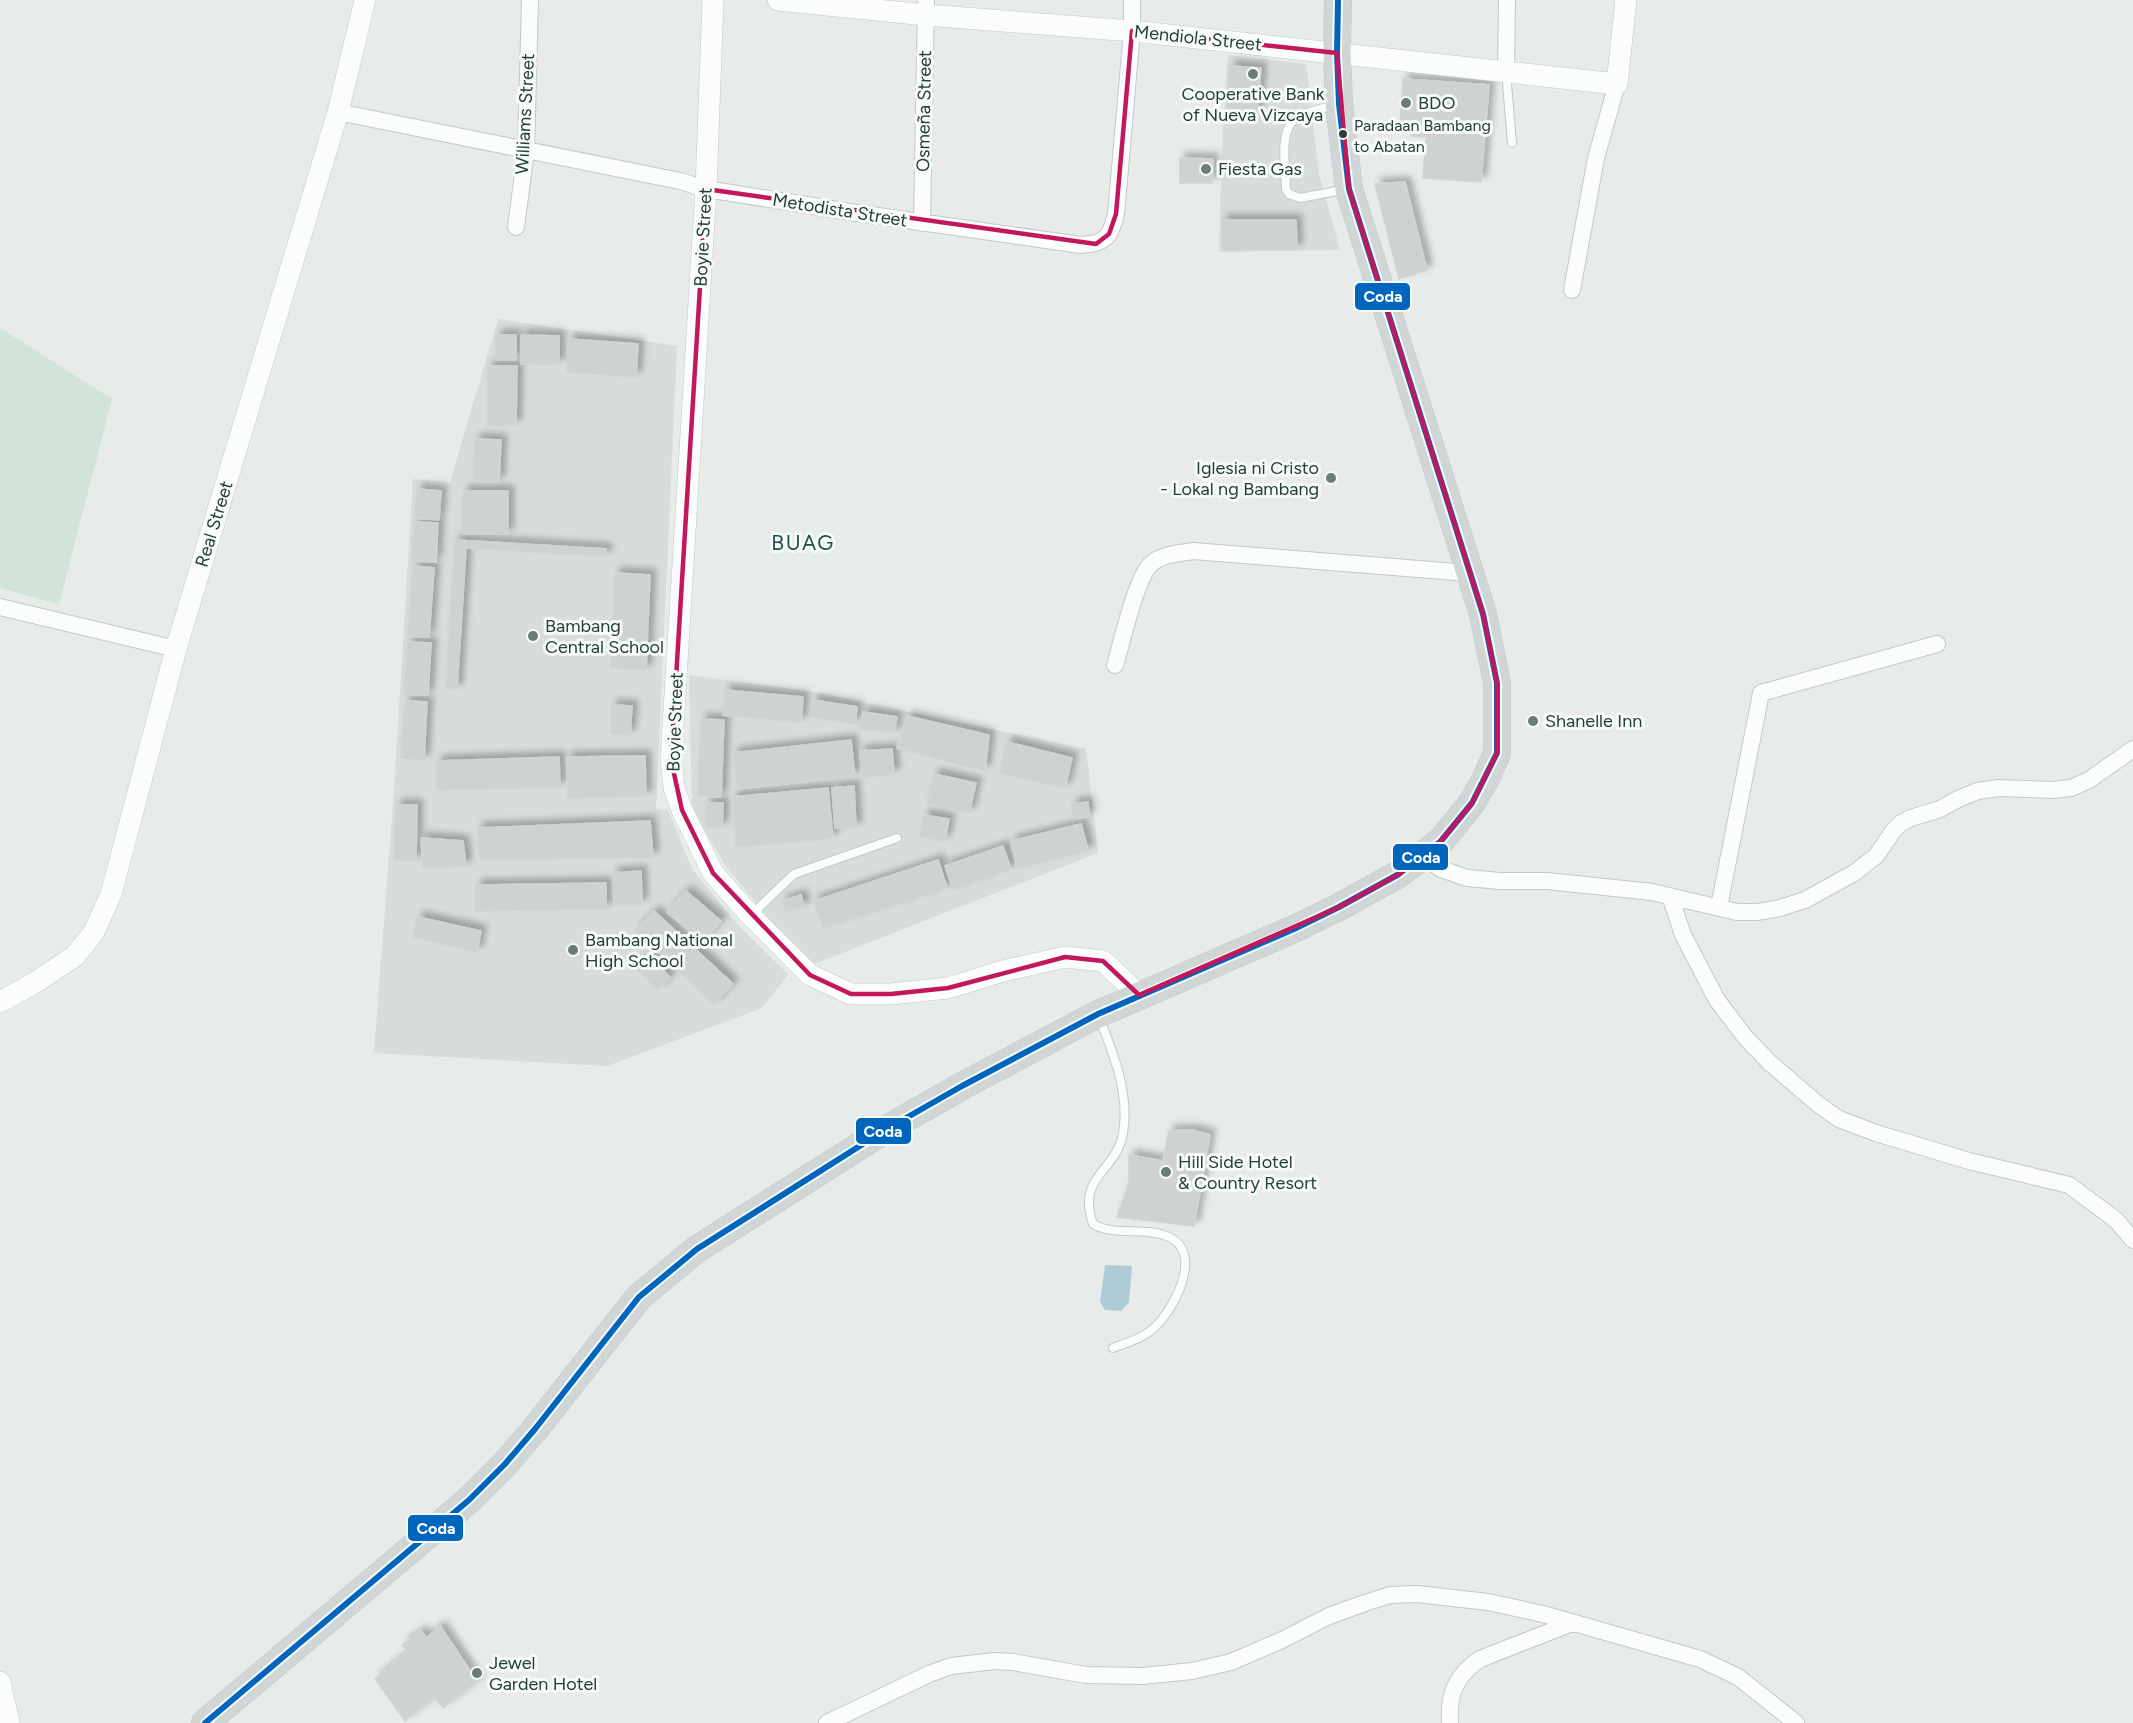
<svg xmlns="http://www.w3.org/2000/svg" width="2133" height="1723" font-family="Figtree,sans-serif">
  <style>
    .built { fill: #d6ddda }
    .green { fill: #d2e3d9 }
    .water { fill: #adccd5 }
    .building { fill: #ced3d1; stroke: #d0d5d3; stroke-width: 1.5; filter: url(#shadow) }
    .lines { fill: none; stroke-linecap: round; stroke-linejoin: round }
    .service-casing { stroke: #c4c9c7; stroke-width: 10 }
    .minor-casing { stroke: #c4c9c7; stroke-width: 18 }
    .tertiary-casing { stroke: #c4c9c7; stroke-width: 22 }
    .primary-casing { stroke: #c3cac9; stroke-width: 28 }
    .service { stroke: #fbfcfc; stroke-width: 8 }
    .minor { stroke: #fbfcfc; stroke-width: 16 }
    .tertiary { stroke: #fbfcfc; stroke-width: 21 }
    .primary { stroke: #cfd6d5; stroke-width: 27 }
    .bus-1-casing { stroke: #f6faf8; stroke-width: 10 }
    .bus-1 { stroke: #0065bd; stroke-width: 6 }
    .marked { fill: none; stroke: #c2185b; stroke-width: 4.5; stroke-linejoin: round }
    .poi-dot { fill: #6a7b78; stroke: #f6faf8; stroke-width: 2 }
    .bus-dot { fill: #263e3a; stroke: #f6faf8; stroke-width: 2 }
    .labels { text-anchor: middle; stroke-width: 6; stroke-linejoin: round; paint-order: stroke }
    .bus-label { font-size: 16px; fill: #263e3a; stroke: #f6faf8; text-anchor: start }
    .street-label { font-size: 18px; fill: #263e3a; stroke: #f6faf8 }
    .poi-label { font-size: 18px; fill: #263e3a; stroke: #f6faf8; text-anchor: start }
    .quarter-label { font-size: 21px; letter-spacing: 1.5px; fill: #244e48; stroke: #f6faf8 }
    .line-badge { stroke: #f6faf8; stroke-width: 2 }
    .badge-label { font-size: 16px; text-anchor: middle; font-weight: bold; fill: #fff }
  </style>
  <defs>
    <filter id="shadow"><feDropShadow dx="5.5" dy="-5.5" stdDeviation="3" flood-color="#0004"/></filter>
  </defs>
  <rect width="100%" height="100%" fill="#e7ecea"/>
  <path class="built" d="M1228 55 1306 64 1319 174 1340 250 1219 252 1223 129Z
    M498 319 677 346 656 809 668 810 692 869 739 926 788 974 762 1008 607 1066 374 1053 394 790 413 479 450 482Z
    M689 675 815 692 1086 749 1098 853 814 964 776 927 727 868 692 810Z"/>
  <path class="green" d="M0 328 112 399 59 604 0 588Z"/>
  <path class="water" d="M1105 1265 1132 1266 1129 1302 1121 1311 1105 1310 1100 1302Z"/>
  <path class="building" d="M1230 66 1261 68 1257 114 1226 111Z
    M1403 79 1489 85 1481 182 1423 178 1426 137 1411 136 1412 128H1400Z
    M1180 158 1213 159 1212 183H1180Z
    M1405 182 1427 270 1399 279 1375 184Z
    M1222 220H1296L1297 249 1223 250Z
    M496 335H516V360H496Z
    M521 335 559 336V364H521Z
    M569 339 638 344 636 377 567 372Z
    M488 366H517L516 425H487Z
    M475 439 501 440 499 482 473 481Z
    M417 489 441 491 439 520 415 518Z
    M463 491H508V534H463Z
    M414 522 438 523 436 562 412 561Z
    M455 540 606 549V556L466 548 457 689 446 688Z
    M413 566 434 568 429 637 408 636Z
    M615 573 650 575 646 670 611 668Z
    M408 642 431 643 428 695 404 694Z
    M725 690 803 697 801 722 723 715Z
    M813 700 857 707 855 724 810 717Z
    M405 701 427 702 424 760 401 758Z
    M612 705 632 706 630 735 611 734Z
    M863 712 897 717 894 733 860 728Z
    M907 716 989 735 985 771 897 748Z
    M701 719 724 720 721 797 698 796Z
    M851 740 855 776 737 789 733 753Z
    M1007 742 1072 758 1065 788 1000 773Z
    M892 749 894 774 862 777 860 751Z
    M645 756 646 796 568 798 567 757Z
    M559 757 560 787 437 790V761Z
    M934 774 976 783 969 813 927 804Z
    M854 786 856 827 835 828 832 788Z
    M828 788 833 838 736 847 732 797Z
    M1088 802 1089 817 1073 818 1072 804Z
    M706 803H723L722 827H706Z
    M396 805H417L416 861 394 860Z
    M924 815 949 819 945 841 920 837Z
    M650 821 653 857 480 860 477 828Z
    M1081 824 1088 850 1017 868 1011 841Z
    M421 838 463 841 466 866 423 868Z
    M1003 846 1011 869 953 889 945 866Z
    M938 860 947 888 823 928 814 901Z
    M641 871 642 904 614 905 613 873Z
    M606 883V909L476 911V885Z
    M686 891 721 921 703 942 667 912Z
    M801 895 804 906 786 912 782 901Z
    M654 911 733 984 714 1004 635 931Z
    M418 917 481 931 477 952 413 937Z
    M650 955 670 978 657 990 636 967Z
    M1192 1130 1210 1135 1194 1226 1117 1217 1129 1183V1155L1163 1161 1169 1131Z
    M440 1626 477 1681 443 1708 434 1697 405 1721 375 1679 408 1652 402 1645 421 1631 427 1638Z"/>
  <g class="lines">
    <g class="service-casing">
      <path id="service" d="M1506 72 1512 143
        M1336 105C1323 108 1307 111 1296 118 1278 131 1286 169 1286 189L1289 194 1300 198 1347 189
        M751 915 794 874 897 838
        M1099 1017C1113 1052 1130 1094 1123 1133 1117 1172 1076 1175 1093 1224 1116 1237 1145 1226 1169 1237 1204 1253 1174 1310 1154 1328 1143 1338 1127 1343 1113 1348"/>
    </g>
    <g class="minor-casing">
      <path id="minor" d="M1506 72 1507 0
        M338 112 680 181 706 189 850 212 1081 245C1105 244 1111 237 1116 214L1132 31V0
        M922 223 926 0
        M516 227 526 151 530 0
        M1572 290 1596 158 1617 84
        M0 607 176 649
        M1115 665C1122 643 1136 576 1152 563 1163 554 1181 553 1193 551L1469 573
        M1422 856 1441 869 1467 878 1500 881H1547L1652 892 1737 912H1758L1780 908 1805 900 1854 873 1876 856 1894 830 1901 823 1911 818 1940 809 1960 798 1978 791 1998 788 2053 790 2071 788 2089 780 2133 749
        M1670 896 1683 935 1717 1000 1745 1037 1770 1063 1819 1105 1839 1119 1876 1133 1969 1161 2069 1185 2116 1220 2133 1240
        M1719 907 1761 693 1937 644
        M827 1723 929 1674 951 1666 995 1661 1013 1662 1086 1675 1143 1676 1192 1671 1231 1662 1282 1640 1329 1616 1365 1603 1390 1595 1417 1594 1488 1602 1543 1614 1700 1659 1738 1677 1796 1723
        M1450 1723C1448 1694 1456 1675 1480 1659L1572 1623"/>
    </g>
    <g class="tertiary-casing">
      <path id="tertiary" d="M713 0 706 189 671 760 674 788 682 810 713 873 750 915 810 975 851 994H891L948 988 1003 971 1065 957 1103 961 1139 995
        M778 0 926 15 1132 31 1617 84 1626 0
        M0 1002 36 982 75 956 94 932 111 894 176 649 338 112 365 0
        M0 1682 9 1723"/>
    </g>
    <g class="primary-casing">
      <path id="primary" d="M205 1723 469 1500 505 1464 535 1429 639 1297 697 1249 885 1130 962 1086 1098 1014 1294 929 1339 907 1399 874 1441 841 1472 803 1486 778 1497 753V683L1483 614 1349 189 1339 104 1337 53 1338 0"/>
    </g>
    <use href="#service" class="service"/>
    <use href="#minor" class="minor"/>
    <use href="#tertiary" class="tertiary"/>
    <use href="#primary" class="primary"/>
    <g class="bus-1-casing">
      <path id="bus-1" d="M205 1723 469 1500 505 1464 535 1429 639 1297 697 1249 885 1130 962 1086 1098 1014 1294 929 1339 907 1399 874 1441 841 1472 803 1497 753V683L1483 614 1349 189 1339 104 1337 53 1338 0"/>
    </g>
    <use href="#bus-1" class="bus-1"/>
  </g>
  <path class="marked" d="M1132 31 1337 53 1349 189 1483 614 1497 683V753L1472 803 1441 841 1399 874 1339 907 1139 995 1103 961 1065 957 948 988 891 994H851L810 975 713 873 682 810 671 760 706 189 1096 244 1109 234 1116 214Z"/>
  <g class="poi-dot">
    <circle cx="1253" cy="74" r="6"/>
    <circle cx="1406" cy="103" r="6"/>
    <circle cx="1206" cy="169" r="6"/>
    <circle cx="1331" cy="478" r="6"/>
    <circle cx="533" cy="636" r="6"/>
    <circle cx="1533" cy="721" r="6"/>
    <circle cx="573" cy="950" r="6"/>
    <circle cx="1166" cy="1172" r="6"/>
    <circle cx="477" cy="1673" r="6"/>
  </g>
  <circle class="bus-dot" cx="1343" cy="134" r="5"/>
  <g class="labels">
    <g class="bus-label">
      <text x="1354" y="131">Paradaan Bambang<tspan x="1354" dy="21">to Abatan</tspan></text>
    </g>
    <g class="street-label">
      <text transform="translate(1198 38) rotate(6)" y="6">Mendiola Street</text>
      <text transform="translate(924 111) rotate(-89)" y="6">Osmeña Street</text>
      <text transform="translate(525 114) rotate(-87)" y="6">Williams Street</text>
      <text transform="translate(840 210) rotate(9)" y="6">Metodista Street</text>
      <text transform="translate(703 237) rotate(-87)" y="6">Boyie Street</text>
      <text transform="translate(214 524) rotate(-73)" y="6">Real Street</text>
      <text transform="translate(675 722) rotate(-88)" y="6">Boyie Street</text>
    </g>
    <g class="poi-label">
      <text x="1253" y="100" text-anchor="middle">Cooperative Bank<tspan x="1253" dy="21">of Nueva Vizcaya</tspan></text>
      <text x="1418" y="109">BDO</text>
      <text x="1218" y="175">Fiesta Gas</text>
      <text x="1319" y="474" text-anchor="end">Iglesia ni Cristo<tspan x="1319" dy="21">- Lokal ng Bambang</tspan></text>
      <text x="545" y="632">Bambang<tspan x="545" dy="21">Central School</tspan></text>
      <text x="1545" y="727">Shanelle Inn</text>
      <text x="585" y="946">Bambang National<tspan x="585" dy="21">High School</tspan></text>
      <text x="1178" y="1168">Hill Side Hotel<tspan x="1178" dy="21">&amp; Country Resort</tspan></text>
      <text x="489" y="1669">Jewel<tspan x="489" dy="21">Garden Hotel</tspan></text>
    </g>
    <g class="quarter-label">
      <text x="803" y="550">BUAG</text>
    </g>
  </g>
  <g class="line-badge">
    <rect x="1354" y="282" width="57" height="29" rx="6" fill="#0065bd"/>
    <rect x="1392" y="843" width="57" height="28" rx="6" fill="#0065bd"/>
    <rect x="855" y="1117" width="57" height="28" rx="6" fill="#0065bd"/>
    <rect x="407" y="1514" width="57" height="28" rx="6" fill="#0065bd"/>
  </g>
  <g class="badge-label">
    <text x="1383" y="302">Coda</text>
    <text x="1421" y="863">Coda</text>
    <text x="883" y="1137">Coda</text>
    <text x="436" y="1534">Coda</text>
  </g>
</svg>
